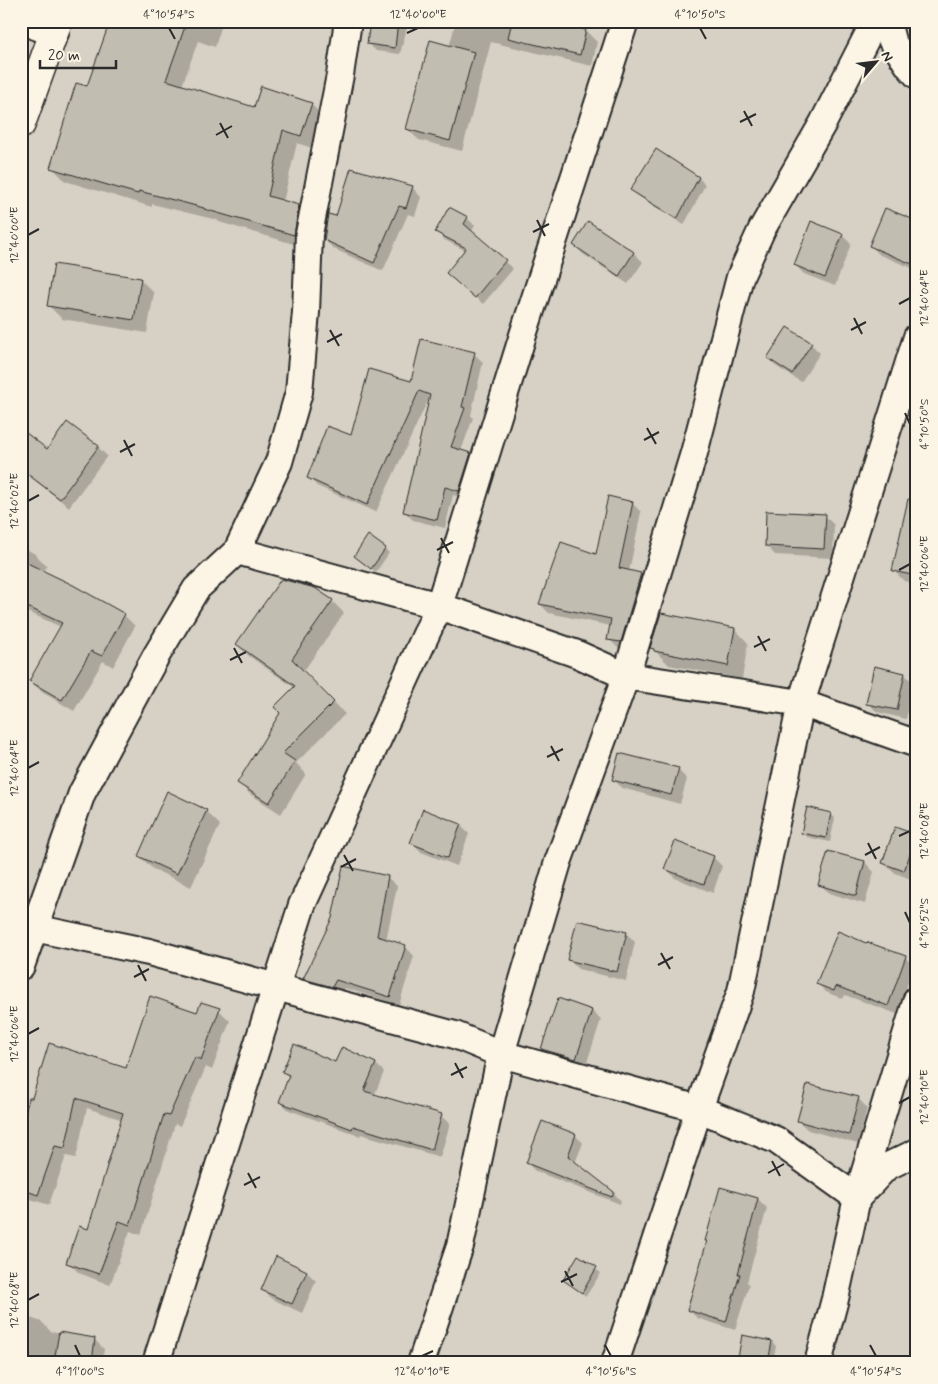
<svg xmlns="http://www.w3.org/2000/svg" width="938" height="1384" font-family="Mynerve,sans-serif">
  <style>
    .green { fill: #d6d1c4; stroke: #807e78 }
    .shadow { fill: #0003 }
    .building { fill: #c2bdb1; stroke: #2b2b2b }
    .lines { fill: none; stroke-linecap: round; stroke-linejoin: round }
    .minor-casing { stroke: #2b2b2b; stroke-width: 30 }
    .highway-casing { stroke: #2b2b2b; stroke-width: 31 }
    .minor { stroke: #fcf5e5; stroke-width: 26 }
    .highway { stroke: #fcf5e5; stroke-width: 28 }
    .ticks { fill: none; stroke: #2b2b2b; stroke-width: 2 }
    .neatline { fill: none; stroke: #2b2b2b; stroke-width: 2 }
    .ticks-label { font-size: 12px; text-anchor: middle; fill: #2b2b2b }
  </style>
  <rect width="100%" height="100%" fill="#f4edde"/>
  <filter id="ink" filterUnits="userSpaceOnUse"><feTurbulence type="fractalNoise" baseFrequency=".02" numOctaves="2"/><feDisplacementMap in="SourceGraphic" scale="10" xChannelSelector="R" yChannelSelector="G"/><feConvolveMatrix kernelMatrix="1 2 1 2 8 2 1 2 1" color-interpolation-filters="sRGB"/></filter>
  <g filter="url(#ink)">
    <path class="green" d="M21 21H917V1363H21Z"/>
    <path class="shadow" d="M163 21H223L215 47 198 41 182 86 255 108 311 104 325 118 315 149 297 143 283 202 299 206 312 220 307 248 219 222 217 220 152 204V207L65 181 52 167 88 88 160 32Z
      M371 21H409L400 54 376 51 369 44Z
      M456 21H547L586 31 597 42 592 66 491 42 462 151 419 140 407 129 449 47Z
      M656 151 699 178 705 185 684 225 638 196 632 190Z
      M412 187 421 197 415 216 408 214 383 271 334 249 325 240 337 218Z
      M467 218 475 226 471 232 513 269 483 304 455 281 466 251 445 240 437 232Z
      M589 223 634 253 643 262 628 284 583 254 574 245Z
      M917 223V270L880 255 871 246Z
      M842 235 851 244 835 286 804 274 795 265Z
      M140 279 154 293 147 333 62 319 48 305Z
      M811 344 820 353 801 382 777 367 768 358Z
      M474 354 483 362 471 415 473 418 461 451 470 454 479 463 467 499 453 495 445 528 413 520 404 511 431 396H430L376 512 317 486 308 477 412 382Z
      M21 439 48 451 98 447 107 456 69 507 21 470Z
      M917 500V584L904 581 893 570Z
      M632 503 641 512 629 572 640 574 649 583 630 651 618 648 609 639 611 626 549 613 540 604 597 556Z
      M825 516 834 525 833 558 775 555 766 545Z
      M21 546 35 554 47 566 43 572 124 615 135 626 113 667 103 661 74 711 42 692 30 681 61 627 23 610 21 612Z
      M385 549 389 553 376 572 360 560Z
      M332 601 344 613 303 672 345 714 296 763 306 774 281 814 250 794 238 782 295 688 249 656 237 644Z
      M735 629 748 643 742 679 669 665 652 648Z
      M904 674 914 683 906 719 877 712 868 703Z
      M678 770 687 779 680 804 622 788 613 779Z
      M206 811 220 825 191 887 153 869 139 856Z
      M830 814 835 818 830 842 807 837 802 833Z
      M460 825 469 834 457 866 421 852 412 843Z
      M916 836 917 870 913 880 893 872 884 863Z
      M829 852 865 862 874 872 865 904 829 893 820 884Z
      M713 857 722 866 713 893 675 878 666 868Z
      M387 877 397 886 386 941 405 946 414 956 399 1005 345 988 342 995 314 988 305 979Z
      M626 933 635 942 626 981 578 969 569 960Z
      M867 944 905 957 914 966 897 1014 845 995 843 999 826 992 817 983Z
      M219 1010 230 1021 212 1070 206 1067 180 1126 175 1124 141 1235 130 1231 110 1285 79 1273 68 1262 88 1231 123 1120 87 1108 76 1158 66 1156 49 1205 21 1196V1135L30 1099 127 1069 198 1013Z
      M592 1011 601 1020 585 1068 551 1058 542 1049Z
      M342 1049 376 1064 384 1072 374 1096 441 1116 450 1124 440 1157 361 1134 360 1136 289 1110 280 1102 289 1077 283 1072 336 1064Z
      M858 1098 867 1108 858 1144 808 1130 798 1121Z
      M575 1135 583 1143 575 1163 614 1193 621 1201 620 1204 535 1171 527 1163Z
      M758 1199 767 1208 747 1282 749 1285 735 1330 697 1318 688 1309Z
      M579 1257 601 1273 586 1296 564 1280Z
      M277 1258 307 1272 316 1281 302 1313 272 1299 263 1290Z
      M21 1315 42 1322 51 1332 95 1340 104 1349 102 1363H56L39 1360V1363H21Z
      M771 1342 776 1346 773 1363H747L743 1362 739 1358Z"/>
    <path class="building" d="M110 21H135L159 30 162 21H187L166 80 254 107 261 86 312 103 301 136 283 130 268 196 299 205 294 235 204 209V208L139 191 138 194 50 168 76 83 87 86Z
      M370 21H398L395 48 367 44Z
      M512 21H552L586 30 580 55 508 38Z
      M430 40 474 52 450 141 406 129Z
      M656 149 699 177 677 219 630 190Z
      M351 168 413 186 406 208 399 206 374 263 324 240 328 214 336 216Z
      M449 207 468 217 464 224 506 260 475 298 446 273 466 248 435 232Z
      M885 208 917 221V266L869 246Z
      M588 221 634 252 619 276 573 245Z
      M811 221 843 234 825 278 794 265Z
      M54 264 141 278 134 320 47 306Z
      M787 327 812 343 792 374 767 358Z
      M421 339 475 352 462 407 465 408 451 447 471 453 459 491 445 487 437 520 403 512 430 395 419 391 367 505 307 478 327 426 351 435 369 369 411 381Z
      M67 422 99 446 60 499 21 469V429L47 449Z
      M608 496 633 502 619 568 641 573 621 642 607 640 611 619 539 604 561 542 596 554Z
      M908 499H917V576L892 571Z
      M766 511 826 514 824 549 765 546Z
      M368 535 386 548 371 569 354 556Z
      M21 560 73 585 125 614 102 656 91 651 62 700 29 681 62 623 21 604Z
      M281 579 315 588 333 600 292 659 334 702 283 753 295 761 269 803 237 783 280 713 274 707 295 686 236 644Z
      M661 613 735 628 728 666 654 651V649L650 648Z
      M874 666 905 673 897 710 866 704Z
      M619 753 679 768 671 795 612 780Z
      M167 791 207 810 177 874 138 856Z
      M807 807 831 813 826 838 801 833Z
      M423 809 461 824 448 858 410 843Z
      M895 827 917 835 904 871 882 863Z
      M675 841 714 856 704 884 664 869Z
      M828 851 865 861 856 896 818 885Z
      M343 866 388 876 377 936 406 945 390 997 336 980 332 987 303 979 332 918Z
      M577 920 627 932 617 972 567 960Z
      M838 931 866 943 867 942 906 956 888 1006 836 986 834 991 816 984Z
      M150 996 197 1012 201 1002 220 1008 201 1060 195 1057 169 1116 164 1114 130 1225 119 1221 99 1274 66 1263 79 1226 88 1229 123 1113 76 1098 65 1148 55 1146 38 1195 21 1189V1129L29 1098H32L49 1043 126 1068Z
      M558 998 592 1010 576 1059 541 1049Z
      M294 1044 335 1062 342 1047 376 1063 364 1091 442 1114 432 1150 353 1126 352 1129 279 1102 289 1075 282 1072Z
      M807 1084 859 1097 849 1135 797 1121Z
      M542 1121 576 1134 568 1156 614 1192 612 1197 526 1163Z
      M720 1187 758 1198 738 1274H740L726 1322 687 1310 707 1241H705Z
      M578 1255 597 1267 582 1293 563 1280Z
      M276 1256 307 1271 292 1304 261 1290Z
      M59 1332 95 1338 92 1362 55 1356Z
      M742 1335 772 1341 768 1363 738 1358Z"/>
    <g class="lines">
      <g class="minor-casing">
        <path id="minor" d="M21 21 55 33
          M887 21 892 41 909 66 917 75
          M237 551 439 606 577 654 626 676 801 703 917 744
          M21 925 34 928 149 952 276 987 455 1035 501 1054 699 1109 776 1140 857 1198 886 1167 917 1152
          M21 966 82 793 156 656 196 589 237 551 279 462 299 392 306 312 309 234 340 75 348 21
          M156 1363 302 905 439 606 523 335 625 21
          M421 1363 460 1246 501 1054 558 862 626 676 694 453 740 277 762 229 823 123 875 21
          M615 1363 699 1109 741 991 801 703 917 337
          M818 1363 835 1299 857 1198 917 999"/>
      </g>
      <g class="highway-casing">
        <path id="highway" d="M21 124 58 21"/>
      </g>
      <use href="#minor" class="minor"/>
      <use href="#highway" class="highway"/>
    </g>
  </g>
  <path class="ticks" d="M169 28 175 39M700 28 706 39M407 33 418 28M744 111 752 126M740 122 756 114M220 123 228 138M216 135 232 126M537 220 545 236M533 232 549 224M28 235 39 229M899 304 910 298M854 318 862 334M330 330 339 346M851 330 866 322M327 342 342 334M905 413 910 424M647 428 656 444M124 440 132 456M644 440 659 432M120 452 135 444M28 501 39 495M441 538 449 553M437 550 453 542M899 570 910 564M758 636 766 651M754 647 770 639M234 648 242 663M230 660 246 652M551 746 559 761M547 757 563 749M28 768 39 762M899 836 910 831M868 843 876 859M344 855 353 871M865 855 880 847M341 867 356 859M905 912 910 923M661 953 670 969M138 965 146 981M658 965 673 957M134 977 149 969M28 1034 39 1028M455 1063 463 1078M451 1075 467 1067M899 1103 910 1097M772 1161 780 1176M248 1173 256 1188M768 1173 784 1164M244 1185 260 1177M565 1271 573 1286M561 1282 577 1274M28 1300 39 1294M75 1345 80 1356M605 1345 611 1356M870 1345 876 1356M422 1356 433 1351"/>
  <rect width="938" height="1384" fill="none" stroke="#fcf5e5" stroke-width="55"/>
  <g transform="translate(876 62) rotate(62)" stroke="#fcf5e5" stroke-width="4" paint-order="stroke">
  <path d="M0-4L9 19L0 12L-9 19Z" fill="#2b2b2b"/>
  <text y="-8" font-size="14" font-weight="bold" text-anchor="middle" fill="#2b2b2b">N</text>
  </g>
  <path d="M40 60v8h76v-8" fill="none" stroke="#2b2b2b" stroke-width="2.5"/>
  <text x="48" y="60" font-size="15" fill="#2b2b2b" stroke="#fcf5e5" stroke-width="4" paint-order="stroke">20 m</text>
  <rect x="28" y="28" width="882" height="1328" class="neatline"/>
  <g class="ticks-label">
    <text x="169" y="18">4°10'54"S</text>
    <text x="418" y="18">12°40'00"E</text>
    <text x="700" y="18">4°10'50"S</text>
    <text transform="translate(14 235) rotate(-90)" y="4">12°40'00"E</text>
    <text transform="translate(924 298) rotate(-90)" y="4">12°40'04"E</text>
    <text transform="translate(924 424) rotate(-90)" y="4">4°10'50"S</text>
    <text transform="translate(14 501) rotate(-90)" y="4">12°40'02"E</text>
    <text transform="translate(924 564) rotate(-90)" y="4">12°40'06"E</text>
    <text transform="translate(14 768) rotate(-90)" y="4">12°40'04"E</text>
    <text transform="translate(924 831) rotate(-90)" y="4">12°40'08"E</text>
    <text transform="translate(924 923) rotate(-90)" y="4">4°10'52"S</text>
    <text transform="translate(14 1034) rotate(-90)" y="4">12°40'06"E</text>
    <text transform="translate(924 1097) rotate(-90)" y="4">12°40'10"E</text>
    <text transform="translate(14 1300) rotate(-90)" y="4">12°40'08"E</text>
    <text x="80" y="1375">4°11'00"S</text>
    <text x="422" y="1375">12°40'10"E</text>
    <text x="611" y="1375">4°10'56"S</text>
    <text x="876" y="1375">4°10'54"S</text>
  </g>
</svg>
